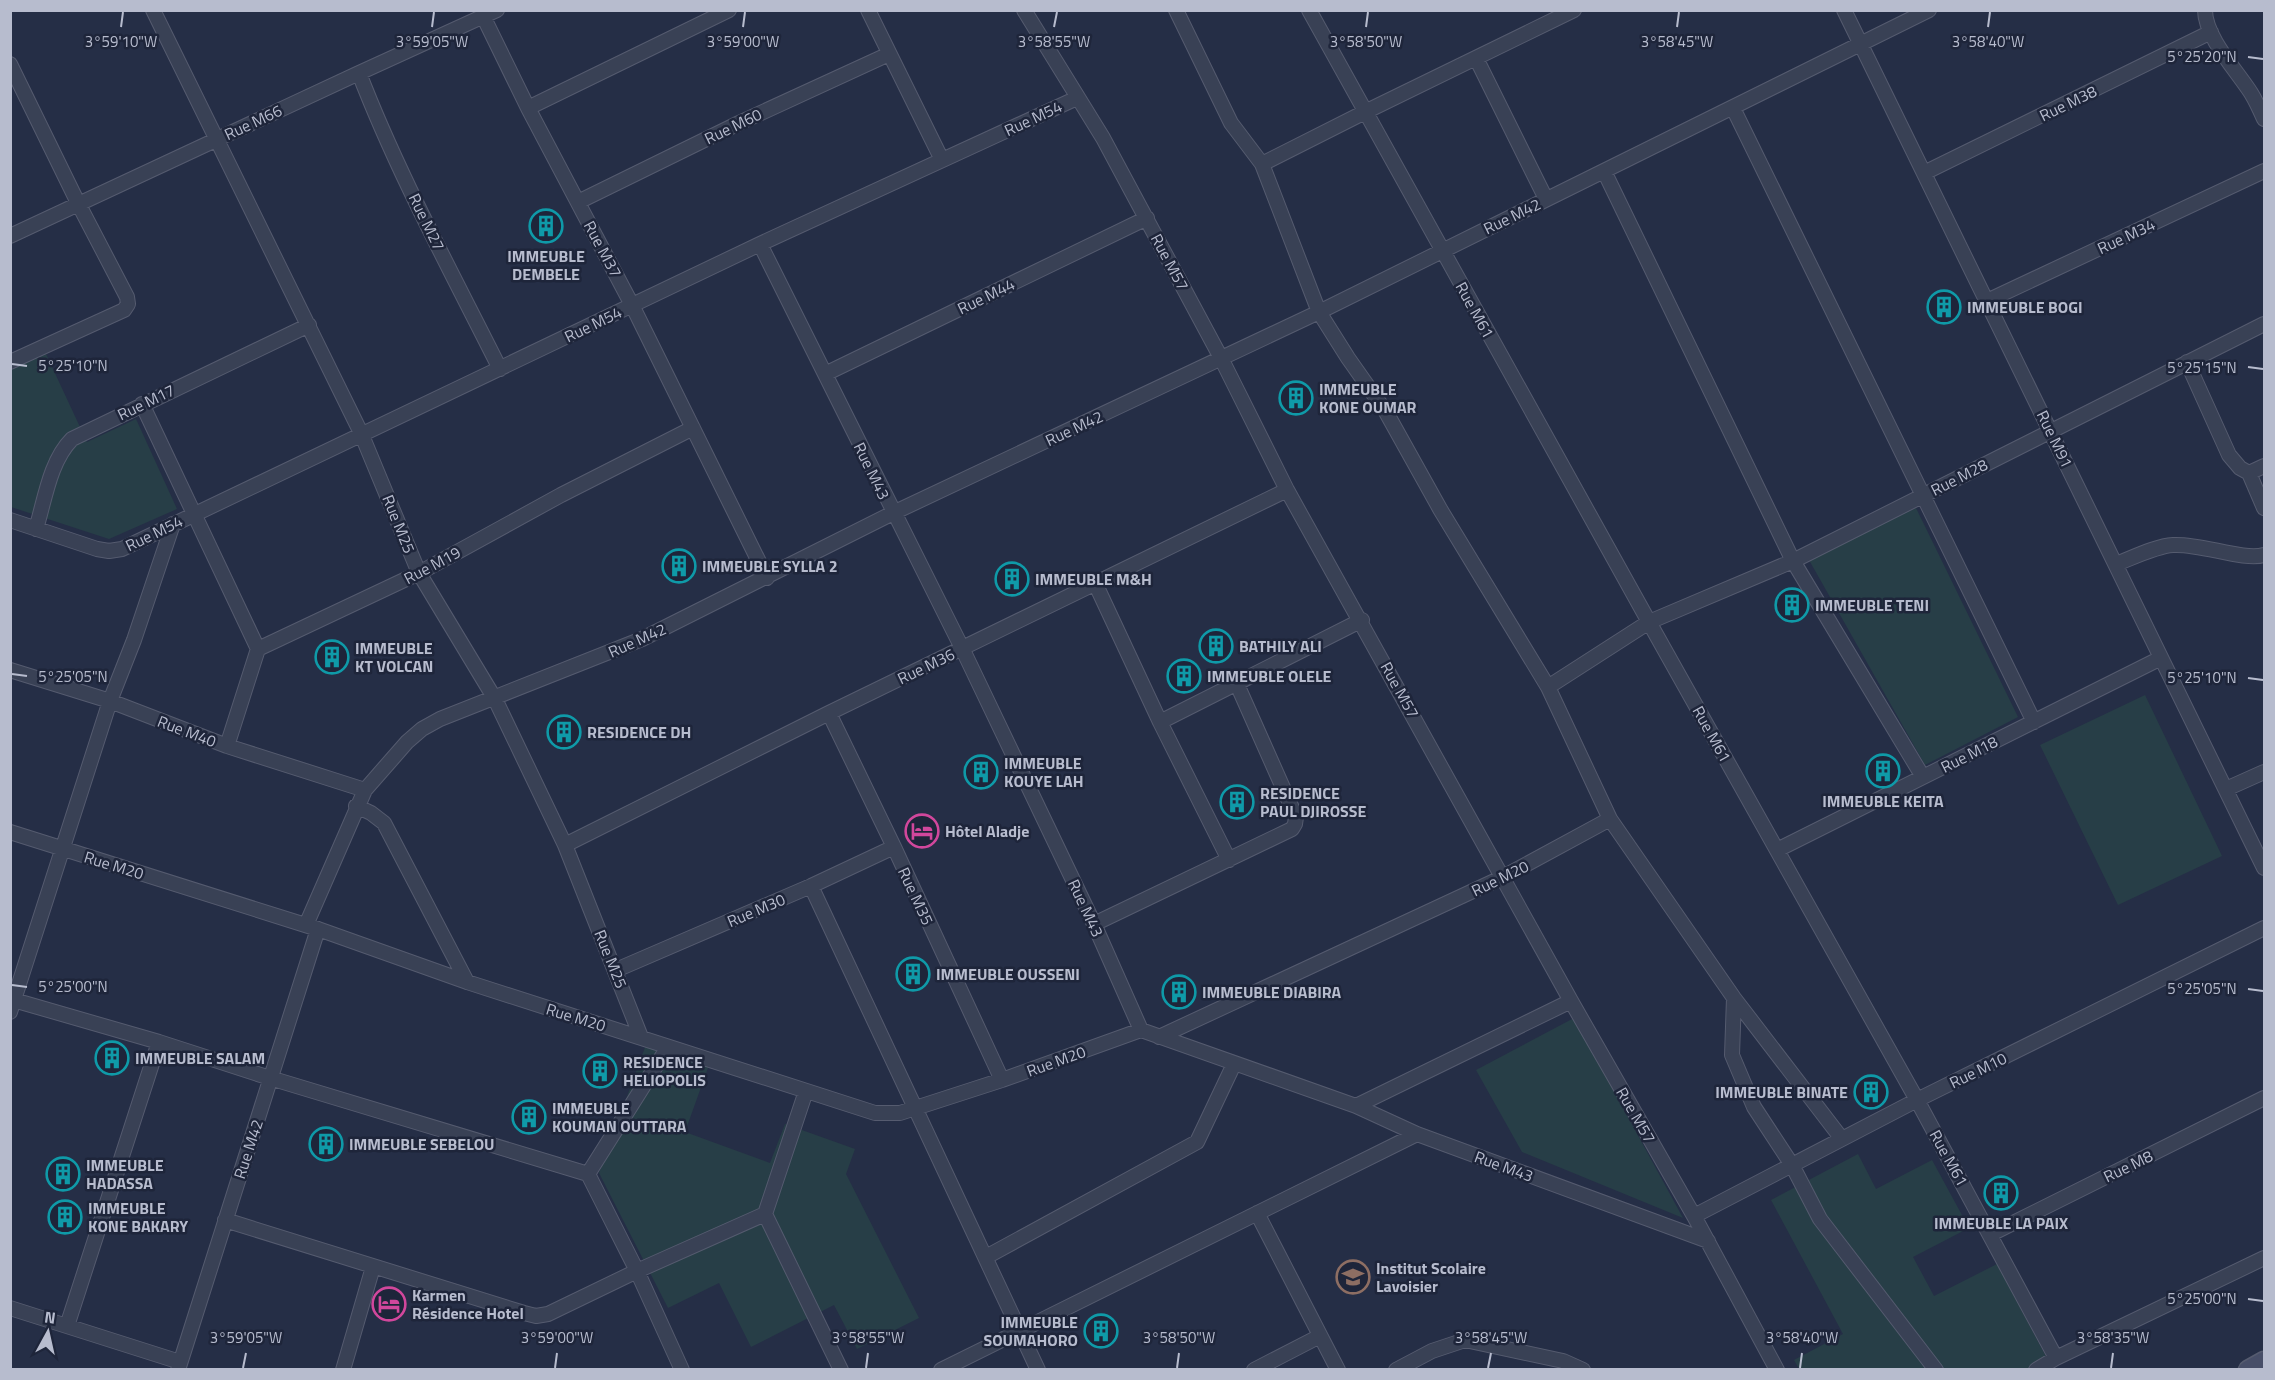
<svg xmlns="http://www.w3.org/2000/svg" width="2275" height="1380" font-family="'Titillium Web',sans-serif">
  <style>
    .green { fill: #273e47 }
    .lines { fill: none; stroke-linecap: round; stroke-linejoin: round }
    .street-casing { stroke: #555b6f; stroke-width: 16 }
    .secondary-casing { stroke: #555b6f; stroke-width: 21 }
    .street { stroke: #394155; stroke-width: 14 }
    .secondary { stroke: #474e68; stroke-width: 18 }
    .ticks { fill: none; stroke: #b7bcce; stroke-width: 2 }
    .labels { text-anchor: middle; stroke-width: 5; stroke-linejoin: round; paint-order: stroke }
    .street-label { font-size: 16px; fill: #b7bcce; stroke: #1e253a }
    .poi-label { font-size: 16px; font-weight: bold; fill: #b7bcce; stroke: #1e253a; text-anchor: start }
    .ticks-label { font-size: 15px; text-anchor: middle; fill: #b7bcce; stroke: #1e253a; stroke-width: 5; stroke-linejoin: round; paint-order: stroke }
  </style>
  <rect width="100%" height="100%" fill="#252e46"/>
  <path class="green" d="M46 354 87 442 136 419 177 509 109 539 11 507 10 370Z
    M1916 508 2018 717 1925 765 1809 560Z
    M2145 695 2222 856 2118 905 2040 745Z
    M1574 1018 1683 1218 1522 1152 1476 1070Z
    M647 1042 709 1065 685 1132 770 1163 785 1124 855 1149 846 1174 919 1318 857 1349 834 1305 751 1347 719 1283 668 1308 599 1173Z
    M1858 1154 1876 1189 1932 1160 1969 1228 1913 1257 1934 1296 1997 1264 2052 1368 2048 1370 1799 1369 1794 1360 1843 1334 1771 1200Z"/>
  <g class="lines">
    <g class="street-casing">
      <path id="street" d="M153 10 361 433 419 573 495 699 565 845 641 1037
        M868 10 942 160
        M1024 10 1103 138 1221 358 1287 490 1571 1001 1694 1216 1777 1370
        M1176 10 1231 123 1262 164 1319 312 1348 358 1386 412 1440 509 1548 687 1610 819 1734 998 1842 1139
        M1309 10 1649 622 1917 1100 2056 1358
        M1844 10 2264 868
        M2205 10C2205 37 2237 71 2251 93 2256 101 2260 110 2264 119
        M484 18 528 108 632 305 767 578
        M1476 58 1546 199
        M10 64 78 203 127 297 128 304 124 310 10 362
        M359 73C398 174 451 271 500 369
        M528 108 729 10
        M1733 108 2034 722
        M1262 164 1365 112 1574 10
        M1604 171 1793 561 1923 777
        M1924 173 2211 32
        M578 202 739 123 889 54
        M10 236 359 73 497 10
        M760 244 962 648 1094 924 1141 1030 1356 1106 1417 1134 1708 1241
        M1987 301 2264 171
        M2187 362 2229 455 2240 468 2249 473 2264 466
        M825 374 1147 218
        M142 404 258 649
        M2249 473 2264 508
        M10 520 97 549 109 551 122 549 760 244 1077 98
        M36 529C45 499 50 461 72 439L309 325
        M2116 564C2132 558 2156 546 2173 545 2200 543 2243 561 2264 555
        M1096 585 1160 722 1229 860
        M10 670 110 701 227 746 365 790
        M1548 687 1649 622 1793 561 2264 324
        M829 713 894 847 1002 1080
        M1160 722 1362 620
        M227 746 258 649 419 573 561 495 693 428
        M2226 789 2264 772
        M356 806 371 813 384 823 467 982
        M10 832 318 929 467 982 875 1113H900L1002 1080 1141 1030
        M565 845 829 713 1287 490
        M1777 850 2161 658
        M811 886 1038 1370
        M1094 924 1292 829 1295 824 1296 817 1236 682
        M306 925 365 790 407 742 422 729 440 719 642 639 893 513 1319 312 1929 10
        M616 970 811 886 894 847
        M1734 998 1732 1055 1754 1107 1792 1165 1820 1219 1936 1370
        M10 999 159 1042 270 1078 588 1174
        M10 1012 110 701 134 640 173 524
        M1159 1037 1503 877 1610 819
        M1356 1106 1571 1001
        M588 1174 637 1271 682 1370
        M588 1174 668 1047
        M1257 1213 1338 1370
        M765 1214 841 1370
        M1694 1216 1917 1100 2264 928
        M225 1220 524 1313 536 1316 548 1314 637 1271 765 1214 806 1091
        M1991 1234 2264 1098
        M986 1257 1197 1142 1234 1064
        M10 1308 180 1362
        M67 1326 159 1042
        M178 1370 318 929
        M343 1370 373 1267
        M941 1370 1417 1134
        M1254 1370 1320 1336
        M1396 1370 1432 1351 1465 1340 1563 1361 1583 1370
        M2036 1370 2056 1358 2264 1258"/>
    </g>
    <g class="secondary-casing">
      <path id="secondary" d="M2248 1370 2264 1361"/>
    </g>
    <use href="#street" class="street"/>
    <use href="#secondary" class="secondary"/>
  </g>
  <path class="ticks" d="M121 27 123 12M432 27 434 12M743 27 745 12M1054 27 1057 12M1366 27 1368 12M1677 27 1679 12M1988 27 1990 12M2248 57 2263 59M12 364 27 366M2248 367 2263 369M12 674 27 676M2248 678 2263 680M12 985 27 987M2248 989 2263 991M2248 1299 2263 1301M243 1368 246 1353M555 1368 557 1353M866 1368 868 1353M1177 1368 1179 1353M1488 1368 1491 1353M1800 1368 1802 1353M2111 1368 2113 1353"/>
  <defs>
    <g id="building-ring" transform="scale(1.725)"><circle r="9.5" fill="#1e253a" stroke="#0f9aa8" stroke-width="1.5"/><path d="M-4-6H4V6H1V3H-1V6H-4ZM-2.5-4.3h1.7v1.8h-1.7ZM.8-4.3h1.7v1.8H.8ZM-2.5-1h1.7V.8h-1.7ZM.8-1h1.7V.8H.8Z" fill="#0f9aa8"/></g>
    <g id="hotel-ring" transform="scale(1.725)"><circle r="9.5" fill="#1e253a" stroke="#d1479c" stroke-width="1.5"/><path d="M-6-4.5h1.5V1H6V5H4.5V3h-9V5H-6ZM-4 0a1.8 1.8 0 1 1 3.6 0ZM.5 0V-2.5h3Q6-2.5 6 0Z" fill="#d1479c"/></g>
    <g id="school-ring" transform="scale(1.725)"><circle r="9.5" fill="#1e253a" stroke="#8d6e63" stroke-width="1.5"/><path d="M0-5L7-2L0 1L-7-2ZM-4 1L0 2.5L4 1V4Q0 6-4 4Z" fill="#8d6e63"/></g>
  </defs>
  <g fill-rule="evenodd">
    <use href="#building-ring" x="546" y="226"/>
    <use href="#building-ring" x="1944" y="307"/>
    <use href="#building-ring" x="1296" y="398"/>
    <use href="#building-ring" x="679" y="566"/>
    <use href="#building-ring" x="1012" y="579"/>
    <use href="#building-ring" x="1792" y="605"/>
    <use href="#building-ring" x="1216" y="646"/>
    <use href="#building-ring" x="332" y="657"/>
    <use href="#building-ring" x="1184" y="676"/>
    <use href="#building-ring" x="564" y="732"/>
    <use href="#building-ring" x="1883" y="771"/>
    <use href="#building-ring" x="981" y="772"/>
    <use href="#building-ring" x="1237" y="802"/>
    <use href="#hotel-ring" x="922" y="831"/>
    <use href="#building-ring" x="913" y="974"/>
    <use href="#building-ring" x="1179" y="992"/>
    <use href="#building-ring" x="112" y="1058"/>
    <use href="#building-ring" x="600" y="1071"/>
    <use href="#building-ring" x="1871" y="1092"/>
    <use href="#building-ring" x="529" y="1117"/>
    <use href="#building-ring" x="326" y="1144"/>
    <use href="#building-ring" x="63" y="1174"/>
    <use href="#building-ring" x="2001" y="1193"/>
    <use href="#building-ring" x="65" y="1217"/>
    <use href="#school-ring" x="1353" y="1277"/>
    <use href="#hotel-ring" x="389" y="1304"/>
    <use href="#building-ring" x="1101" y="1331"/>
  </g>
  <g class="labels">
    <g class="street-label">
      <text transform="translate(2068 103) rotate(-26)" y="6">Rue M38</text>
      <text transform="translate(1033 118) rotate(-25)" y="6">Rue M54</text>
      <text transform="translate(253 122) rotate(-25)" y="6">Rue M66</text>
      <text transform="translate(733 126) rotate(-26)" y="6">Rue M60</text>
      <text transform="translate(1512 216) rotate(-26)" y="6">Rue M42</text>
      <text transform="translate(427 222) rotate(64)" y="6">Rue M27</text>
      <text transform="translate(2126 236) rotate(-25)" y="6">Rue M34</text>
      <text transform="translate(603 249) rotate(62)" y="6">Rue M37</text>
      <text transform="translate(1170 262) rotate(62)" y="6">Rue M57</text>
      <text transform="translate(986 296) rotate(-26)" y="6">Rue M44</text>
      <text transform="translate(1475 310) rotate(61)" y="6">Rue M61</text>
      <text transform="translate(593 324) rotate(-26)" y="6">Rue M54</text>
      <text transform="translate(146 402) rotate(-26)" y="6">Rue M17</text>
      <text transform="translate(1074 428) rotate(-25)" y="6">Rue M42</text>
      <text transform="translate(2055 439) rotate(64)" y="6">Rue M91</text>
      <text transform="translate(872 471) rotate(64)" y="6">Rue M43</text>
      <text transform="translate(1959 477) rotate(-27)" y="6">Rue M28</text>
      <text transform="translate(399 524) rotate(68)" y="6">Rue M25</text>
      <text transform="translate(154 533) rotate(-26)" y="6">Rue M54</text>
      <text transform="translate(432 565) rotate(-28)" y="6">Rue M19</text>
      <text transform="translate(637 640) rotate(-24)" y="6">Rue M42</text>
      <text transform="translate(926 666) rotate(-26)" y="6">Rue M36</text>
      <text transform="translate(1400 690) rotate(61)" y="6">Rue M57</text>
      <text transform="translate(187 731) rotate(21)" y="6">Rue M40</text>
      <text transform="translate(1712 734) rotate(61)" y="6">Rue M61</text>
      <text transform="translate(1969 754) rotate(-27)" y="6">Rue M18</text>
      <text transform="translate(114 865) rotate(17)" y="6">Rue M20</text>
      <text transform="translate(1500 878) rotate(-26)" y="6">Rue M20</text>
      <text transform="translate(916 896) rotate(65)" y="6">Rue M35</text>
      <text transform="translate(1086 908) rotate(65)" y="6">Rue M43</text>
      <text transform="translate(756 910) rotate(-23)" y="6">Rue M30</text>
      <text transform="translate(611 959) rotate(68)" y="6">Rue M25</text>
      <text transform="translate(576 1017) rotate(17)" y="6">Rue M20</text>
      <text transform="translate(1056 1061) rotate(-20)" y="6">Rue M20</text>
      <text transform="translate(1978 1070) rotate(-26)" y="6">Rue M10</text>
      <text transform="translate(1636 1115) rotate(60)" y="6">Rue M57</text>
      <text transform="translate(248 1149) rotate(-72)" y="6">Rue M42</text>
      <text transform="translate(1949 1158) rotate(61)" y="6">Rue M61</text>
      <text transform="translate(1504 1166) rotate(20)" y="6">Rue M43</text>
      <text transform="translate(2128 1166) rotate(-26)" y="6">Rue M8</text>
    </g>
    <g class="poi-label">
      <text x="546" y="262" text-anchor="middle">IMMEUBLE<tspan x="546" dy="18">DEMBELE</tspan></text>
      <text x="1967" y="313">IMMEUBLE BOGI</text>
      <text x="1319" y="395">IMMEUBLE<tspan x="1319" dy="18">KONE OUMAR</tspan></text>
      <text x="702" y="572">IMMEUBLE SYLLA 2</text>
      <text x="1035" y="585">IMMEUBLE M&amp;H</text>
      <text x="1815" y="611">IMMEUBLE TENI</text>
      <text x="1239" y="652">BATHILY ALI</text>
      <text x="355" y="654">IMMEUBLE<tspan x="355" dy="18">KT VOLCAN</tspan></text>
      <text x="1207" y="682">IMMEUBLE OLELE</text>
      <text x="587" y="738">RESIDENCE DH</text>
      <text x="1004" y="769">IMMEUBLE<tspan x="1004" dy="18">KOUYE LAH</tspan></text>
      <text x="1260" y="799">RESIDENCE<tspan x="1260" dy="18">PAUL DJIROSSE</tspan></text>
      <text x="1883" y="807" text-anchor="middle">IMMEUBLE KEITA</text>
      <text x="945" y="837">Hôtel Aladje</text>
      <text x="936" y="980">IMMEUBLE OUSSENI</text>
      <text x="1202" y="998">IMMEUBLE DIABIRA</text>
      <text x="135" y="1064">IMMEUBLE SALAM</text>
      <text x="623" y="1068">RESIDENCE<tspan x="623" dy="18">HELIOPOLIS</tspan></text>
      <text x="1848" y="1098" text-anchor="end">IMMEUBLE BINATE</text>
      <text x="552" y="1114">IMMEUBLE<tspan x="552" dy="18">KOUMAN OUTTARA</tspan></text>
      <text x="349" y="1150">IMMEUBLE SEBELOU</text>
      <text x="86" y="1171">IMMEUBLE<tspan x="86" dy="18">HADASSA</tspan></text>
      <text x="88" y="1214">IMMEUBLE<tspan x="88" dy="18">KONE BAKARY</tspan></text>
      <text x="2001" y="1229" text-anchor="middle">IMMEUBLE LA PAIX</text>
      <text x="1376" y="1274">Institut Scolaire<tspan x="1376" dy="18">Lavoisier</tspan></text>
      <text x="412" y="1301">Karmen<tspan x="412" dy="18">Résidence Hotel</tspan></text>
      <text x="1078" y="1328" text-anchor="end">IMMEUBLE<tspan x="1078" dy="18">SOUMAHORO</tspan></text>
    </g>
  </g>
  <g class="ticks-label">
    <text x="121" y="47">3°59'10"W</text>
    <text x="432" y="47">3°59'05"W</text>
    <text x="743" y="47">3°59'00"W</text>
    <text x="1054" y="47">3°58'55"W</text>
    <text x="1366" y="47">3°58'50"W</text>
    <text x="1677" y="47">3°58'45"W</text>
    <text x="1988" y="47">3°58'40"W</text>
    <text x="2202" y="62">5°25'20"N</text>
    <text x="73" y="371">5°25'10"N</text>
    <text x="2202" y="373">5°25'15"N</text>
    <text x="73" y="682">5°25'05"N</text>
    <text x="2202" y="683">5°25'10"N</text>
    <text x="73" y="992">5°25'00"N</text>
    <text x="2202" y="994">5°25'05"N</text>
    <text x="2202" y="1304">5°25'00"N</text>
    <text x="246" y="1343">3°59'05"W</text>
    <text x="557" y="1343">3°59'00"W</text>
    <text x="868" y="1343">3°58'55"W</text>
    <text x="1179" y="1343">3°58'50"W</text>
    <text x="1491" y="1343">3°58'45"W</text>
    <text x="1802" y="1343">3°58'40"W</text>
    <text x="2113" y="1343">3°58'35"W</text>
  </g>
  <rect width="2275" height="1380" fill="none" stroke="#b7bcce" stroke-width="24"/>
  <g transform="translate(48 1332) rotate(8)" stroke="#1e253a" stroke-width="4.5" paint-order="stroke">
  <path d="M0-4.5L10 22L0 15L-10 22Z" fill="#b7bcce"/>
  <text y="-9" font-size="16" font-weight="bold" text-anchor="middle" fill="#b7bcce">N</text>
  </g>
</svg>
